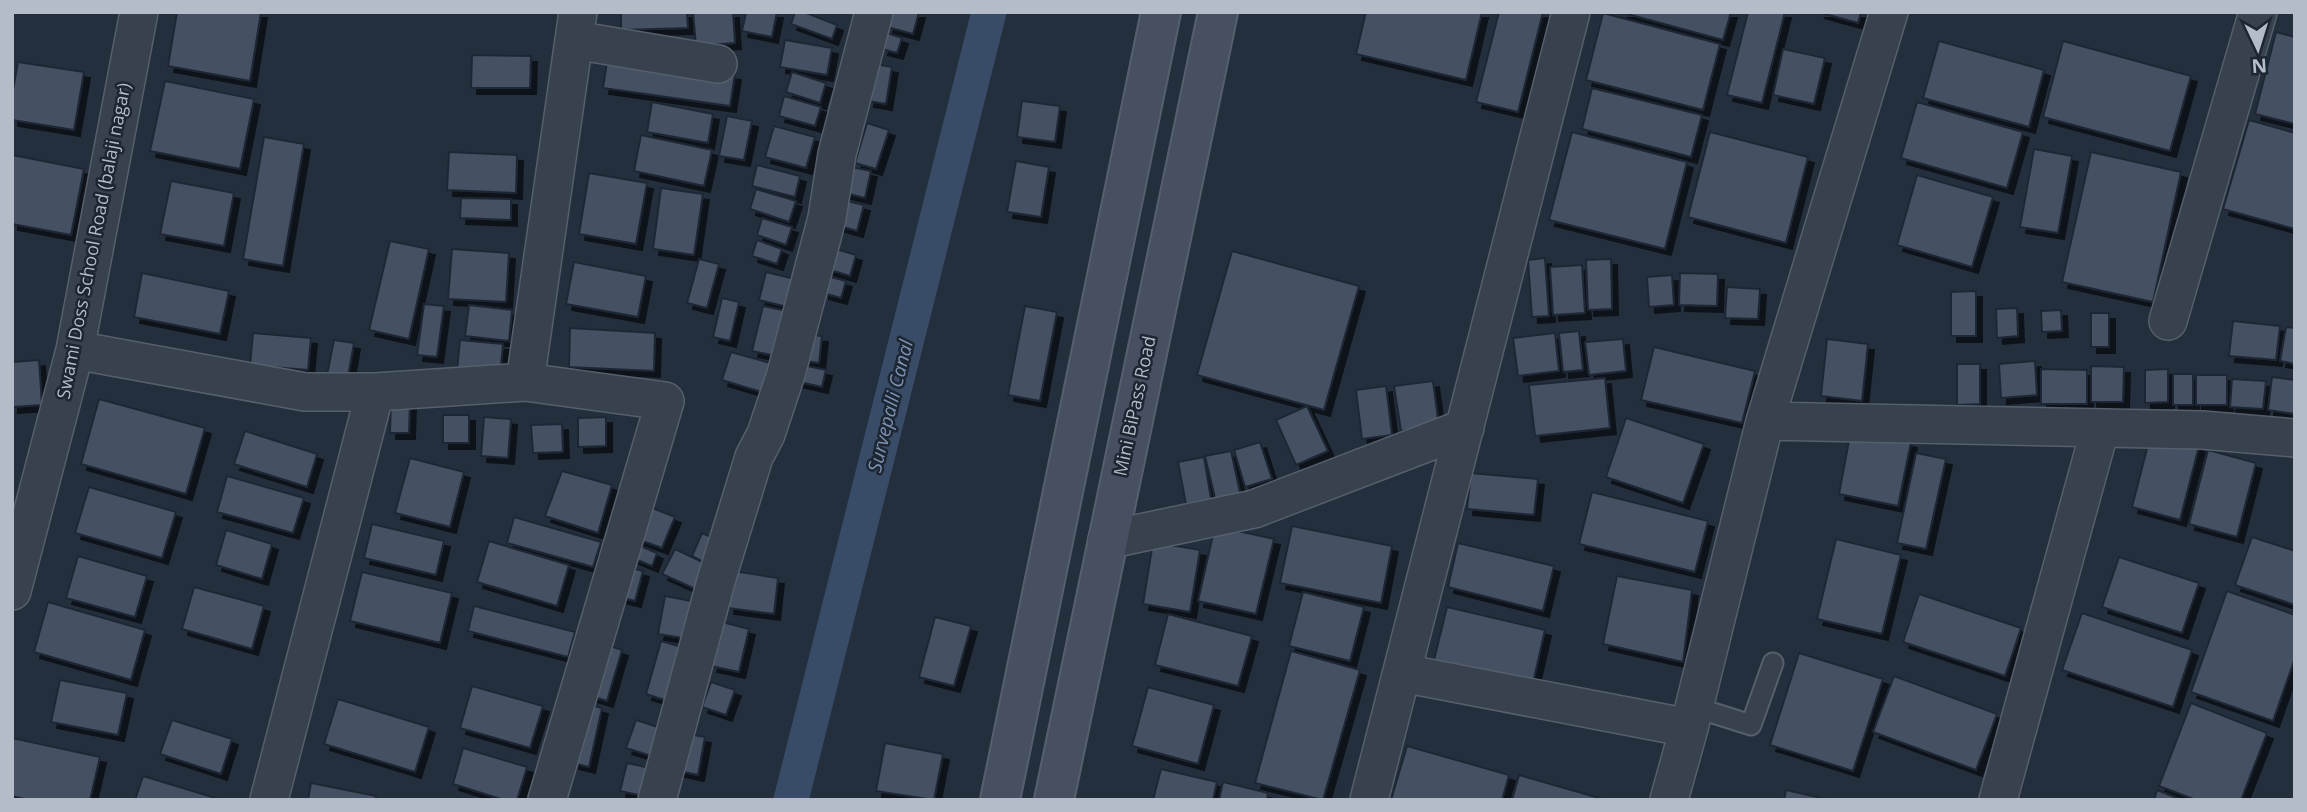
<svg xmlns="http://www.w3.org/2000/svg" width="2307" height="812" font-family="'Open Sans',sans-serif">
  <style>
    .lines { fill: none; stroke-linecap: round; stroke-linejoin: round }
    .canal { stroke: #394c67; stroke-width: 35 }
    .building { fill: #455162; stroke: #1f2835; stroke-width: 2; filter: url(#shadow) }
    .lane-casing { stroke: #565f6c; stroke-width: 23 }
    .street-casing { stroke: #565f6c; stroke-width: 40 }
    .secondary-casing { stroke: #565f6c; stroke-width: 42 }
    .lane { stroke: #38414e; stroke-width: 19 }
    .street { stroke: #38414e; stroke-width: 37 }
    .secondary { stroke: #465061; stroke-width: 38 }
    .labels { text-anchor: middle; stroke-width: 5; stroke-linejoin: round; paint-order: stroke }
    .street-label { font-size: 18px; fill: #b4bcc9; stroke: #1d2633 }
    .water-label { font-size: 19px; font-style: italic; fill: #7c92b1; stroke: #1d2633 }
  </style>
  <defs>
    <filter id="shadow"><feDropShadow dx="6" dy="6" stdDeviation="0" flood-color="#0009"/></filter>
  </defs>
  <rect width="100%" height="100%" fill="#242f3e"/>
  <g class="lines">
    <path class="canal" d="M791 800 989 12"/>
  </g>
  <path class="building" d="M177 12H261L250 81 168 66Z
    M621 12H687L688 28 621 30Z
    M693 12H733L735 43 696 46Z
    M746 12H777L772 37 742 31Z
    M795 12H804L837 25 832 39 791 24Z
    M891 12H919L913 34 887 27Z
    M1366 12H1482L1466 80 1356 54Z
    M1499 12H1543L1518 112 1476 102Z
    M1620 12H1731L1723 40Z
    M1748 12H1785L1762 103 1727 95Z
    M1818 12H1861L1858 23Z
    M1603 13 1720 44 1703 110 1586 80Z
    M2276 32 2295 37V124L2255 114Z
    M887 33 902 38 897 53 882 49Z
    M785 40 832 48 827 75 780 67Z
    M1939 41 2044 70 2029 127 1923 98Z
    M2063 41 2191 76 2170 151 2043 117Z
    M1783 49 1825 58 1814 104 1773 95Z
    M472 55 531 56 530 88H471Z
    M608 55 735 74 730 106 603 88Z
    M18 62 84 72 74 130 12 120V95Z
    M875 64 892 67 886 104 868 101Z
    M792 72 826 83 820 103 786 92Z
    M165 81 254 99 240 169 150 151Z
    M1592 88 1702 115 1691 157 1582 129Z
    M784 96 821 107 815 126 779 116Z
    M1022 101 1060 106 1055 142 1017 137Z
    M652 102 713 114 708 143 647 132Z
    M1917 102 2023 132 2007 188 1901 158Z
    M727 116 752 121 744 160 719 156Z
    M2249 120 2295 133V229L2223 209Z
    M867 123 889 130 876 169 855 163Z
    M774 126 815 137 806 168 765 157Z
    M1572 132 1687 162 1665 249 1549 220Z
    M1710 132 1808 157 1786 243 1688 217Z
    M641 135 712 150 704 186 634 171Z
    M264 137 304 144 283 266 243 259Z
    M2034 149 2072 156 2058 233 2020 227Z
    M449 152 517 155 516 193 447 190Z
    M2091 152 2181 172 2153 302 2062 282Z
    M12 155 84 169 71 235 12 224Z
    M1016 161 1049 167 1041 217 1007 212Z
    M757 165 800 176 795 197 752 186Z
    M851 167 871 171 865 198 845 193Z
    M589 173 647 183 636 244 579 234Z
    M1917 175 1993 197 1972 267 1897 245Z
    M171 181 234 193 224 246 160 234Z
    M661 188 703 194 694 255 653 249Z
    M756 189 796 201 789 222 750 209Z
    M461 198 511 199V220L460 218Z
    M843 200 864 205 857 231 836 225Z
    M762 218 792 227 786 245 757 235Z
    M757 240 782 249 777 264 752 256Z
    M390 241 429 249 409 339 369 330Z
    M833 248 856 255 850 276 827 269Z
    M452 249 509 253 506 302 448 299Z
    M1232 251 1359 286 1324 410 1197 375Z
    M1545 258 1549 316 1532 317 1528 260Z
    M699 259 719 264 707 308 687 303Z
    M1611 259 1612 309 1588 310 1586 260Z
    M574 262 646 276 638 317 566 304Z
    M1582 265 1585 313 1553 315 1550 267Z
    M766 272 803 281 796 309 759 300Z
    M142 273 229 291 220 334 134 317Z
    M1680 273 1718 274 1717 306 1679 305Z
    M1672 275 1674 305 1649 307 1647 277Z
    M827 276 846 281 841 298 823 293Z
    M1727 287 1760 289 1758 319 1725 318Z
    M1976 291V336H1951V292Z
    M722 298 739 302 730 341 713 337Z
    M424 304 444 306 437 357 417 355Z
    M469 305 512 310 509 341 465 336Z
    M763 306 787 311 776 356 752 351Z
    M1025 306 1057 312 1040 401 1008 395Z
    M2017 308 2018 336 1997 338 1996 309Z
    M2061 310 2062 331 2042 332 2041 311Z
    M2091 313H2109V347H2091Z
    M2233 321 2280 326 2276 360 2229 356Z
    M2286 327 2295 328V364L2280 361Z
    M570 328 655 333 654 371 569 367Z
    M1579 331 1583 370 1563 372 1559 333Z
    M253 333 311 338 308 370 250 365Z
    M1555 333 1559 371 1518 376 1513 338Z
    M808 335 822 336 819 363 804 361Z
    M1623 339 1626 371 1589 375 1585 342Z
    M1827 339 1868 344 1862 401 1821 396Z
    M334 340 354 343 346 388 325 385Z
    M460 340 503 344 500 375 457 371Z
    M1654 347 1755 371 1742 423 1641 400Z
    M731 352 777 365 768 394 722 380Z
    M39 360 42 405 12 407V362Z
    M2035 361 2037 395 2001 398 1999 364Z
    M798 364 826 370 822 387 795 381Z
    M1957 364H1980V404L1957 405Z
    M2091 366 2124 367 2123 402H2091Z
    M2041 369 2087 370V404H2041Z
    M2168 369V402L2145 403V370Z
    M2173 374H2193V405H2173Z
    M2196 375H2227V405H2196Z
    M2272 377 2295 380V414L2268 410Z
    M1605 378 1610 428 1535 436 1529 385Z
    M2232 379 2266 381 2263 409 2230 407Z
    M1433 381 1439 426 1401 431 1394 386Z
    M1386 386 1392 435 1362 439 1356 390Z
    M99 399 205 428 186 494 81 464Z
    M391 401 410 402 409 433H390Z
    M1307 406 1328 451 1296 465 1276 420Z
    M443 415H469V443H443Z
    M484 417 511 419 508 458 481 456Z
    M606 417V446L578 447V418Z
    M1626 418 1704 444 1683 503 1606 477Z
    M562 424 563 452 533 453 531 425Z
    M1851 430 1911 442 1898 506 1839 494Z
    M245 431 317 454 307 487 234 464Z
    M2151 433 2199 446 2180 520 2132 507Z
    M1260 442 1272 479 1245 487 1234 450Z
    M2208 450 2256 463 2237 537 2189 524Z
    M1231 451 1241 497 1216 502 1205 456Z
    M1916 453 1946 459 1926 549 1897 543Z
    M1204 457 1211 499 1186 504 1178 462Z
    M410 458 464 472 450 527 395 513Z
    M562 471 612 485 598 533 545 516Z
    M1471 473 1538 479 1534 515 1467 509Z
    M227 476 304 498 293 533 217 512Z
    M89 487 176 512 162 558 75 533Z
    M1592 492 1708 521 1695 572 1579 544Z
    M650 507 675 517 662 548 637 539Z
    M514 517 601 542 593 567 507 543Z
    M372 524 444 541 436 575 364 558Z
    M1215 526 1274 539 1256 614 1198 601Z
    M1292 526 1392 546 1381 603 1280 583Z
    M226 530 272 544 262 579 216 565Z
    M702 533 725 543 713 567 692 556Z
    M2252 537 2295 551V605L2235 585Z
    M1836 539 1901 555 1882 634 1817 619Z
    M489 541 569 565 557 606 477 582Z
    M1153 542 1200 550 1190 612 1143 604Z
    M1458 543 1554 566 1543 611 1448 587Z
    M636 544 657 553 652 566 630 557Z
    M675 549 713 567 702 592 662 574Z
    M78 556 147 576 135 617 66 598Z
    M2119 557 2199 583 2182 633 2102 607Z
    M627 567 643 571 635 601 619 597Z
    M733 571 778 578 774 614 728 608Z
    M362 572 452 593 440 643 350 621Z
    M1617 576 1692 590 1683 662 1603 644Z
    M194 587 264 606 252 649 182 629Z
    M2227 591 2295 615V658L2273 721 2191 692Z
    M1303 592 1364 607 1350 661 1289 646Z
    M1919 594 2021 628 2005 676 1903 642Z
    M665 596 702 603 695 640 658 634Z
    M48 602 145 630 131 680 34 652Z
    M474 606 575 632 568 657 468 631Z
    M1447 607 1545 630 1533 683 1434 660Z
    M2082 613 2192 650 2173 707 2062 670Z
    M1168 614 1252 636 1238 686 1155 665Z
    M935 617 971 626 954 686 919 677Z
    M722 622 749 629 739 672 711 666Z
    M661 641 689 649 674 703 646 694Z
    M607 645 622 650 607 701 591 696Z
    M1291 651 1360 670 1323 800 1255 783Z
    M1799 653 1883 679 1853 771 1770 745Z
    M1894 676 1997 714 1976 770 1873 732Z
    M60 680 127 693 118 735 51 722Z
    M711 682 735 690 726 715 702 707Z
    M472 686 543 706 530 748 460 728Z
    M1148 687 1214 705 1198 764 1132 746Z
    M338 699 429 727 415 772 324 744Z
    M2191 703 2267 733 2241 800H2196L2159 786Z
    M586 704 602 708 589 767 573 763Z
    M172 720 232 739 221 774 160 754Z
    M636 720 667 730 658 758 626 748Z
    M682 733 705 737 698 775 674 770Z
    M12 738 100 757 90 800H29L12 796Z
    M885 743 943 754 934 800 876 791Z
    M1407 746 1509 775 1502 800H1391Z
    M463 748 527 767 517 800H504L453 784Z
    M627 763 655 769 648 797 620 791Z
    M1161 769 1217 782 1213 800H1153Z
    M1519 775 1606 800H1512Z
    M143 776 222 800H135Z
    M1223 782 1268 793 1267 800H1219Z
    M311 783 376 796 375 800H308Z
    M1786 790 1830 800H1784Z
    M2157 790 2182 800H2154Z"/>
  <g class="lines">
    <g class="lane-casing">
      <path id="lane" d="M1694 707 1751 725 1773 663"/>
    </g>
    <g class="street-casing">
      <path id="street" d="M574 40 718 64
        M2168 321 2258 12
        M75 350 305 392H375L525 382 665 401 547 800
        M525 382 578 12
        M1765 421 2202 430 2295 438
        M1107 540 1254 509 1465 428
        M12 591 75 350 139 12
        M1402 673 1689 728
        M269 800 375 392
        M657 800 716 581 754 457 766 434 786 374 827 218 837 154 874 12
        M1369 800 1571 12
        M1669 800 1689 728 1765 421 1889 12
        M1998 800 2100 429"/>
    </g>
    <g class="secondary-casing">
      <path id="secondary" d="M1000 800 1161 12
        M1054 800 1218 12"/>
    </g>
    <use href="#lane" class="lane"/>
    <use href="#street" class="street"/>
    <use href="#secondary" class="secondary"/>
  </g>
  <g class="labels">
    <g class="street-label">
      <text transform="translate(94 241) rotate(-79)" y="6">Swami Doss School Road (balaji nagar)</text>
      <text transform="translate(1135 406) rotate(-78)" y="6">Mini BiPass Road</text>
    </g>
    <g class="water-label">
      <text transform="translate(890 406) rotate(-76)" y="7">Survepalli Canal</text>
    </g>
  </g>
  <rect width="2307" height="812" fill="none" stroke="#b4bcc9" stroke-width="28"/>
  <g transform="translate(2258 49) rotate(176)" stroke="#1d2633" stroke-width="5" paint-order="stroke">
  <path d="M0-5L12 26L0 18L-12 26Z" fill="#b4bcc9"/>
  <text y="-10" font-size="19" font-weight="bold" text-anchor="middle" fill="#b4bcc9">N</text>
  </g>
</svg>
